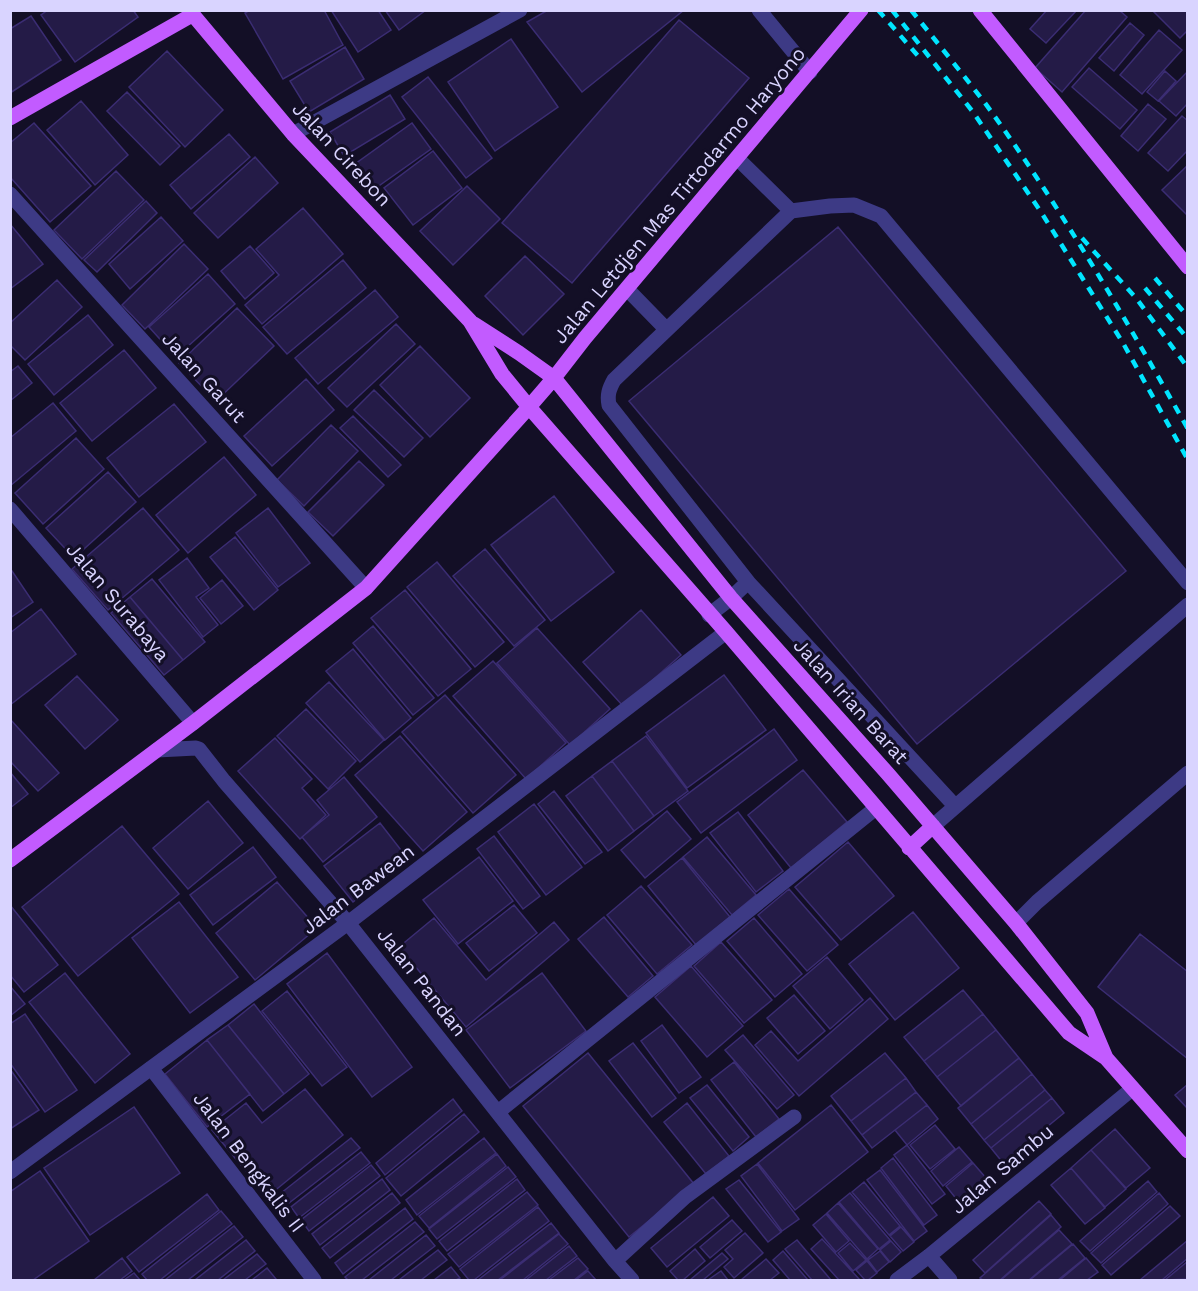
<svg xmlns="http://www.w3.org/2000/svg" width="1198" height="1291" font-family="'Work Sans',sans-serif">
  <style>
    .building { fill: #241b47; stroke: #3b2d73; stroke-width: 1.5 }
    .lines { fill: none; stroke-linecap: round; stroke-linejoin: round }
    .lane { stroke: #3d3a85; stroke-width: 15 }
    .street { stroke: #3d3a85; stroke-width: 15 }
    .primary { stroke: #c25bff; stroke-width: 15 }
    .rail { stroke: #00e5ff; stroke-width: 4.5; stroke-dasharray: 9 8; stroke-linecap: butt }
    .labels { text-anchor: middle; stroke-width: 6; stroke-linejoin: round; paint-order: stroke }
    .street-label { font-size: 20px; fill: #d9d4ff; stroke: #130f26 }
  </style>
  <rect width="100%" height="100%" fill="#130f26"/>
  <path class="building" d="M48 10H133L138 17 75 62 41 15Z
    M250 10H324L343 45 283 79 245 13Z
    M331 10H378L391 30 358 52Z
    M385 10H426L399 30Z
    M548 10H684L582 92 527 22Z
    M1047 10H1077L1046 43 1030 29Z
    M1086 10H1119L1127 17 1062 92 1035 68Z
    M1154 10H1188V30L1180 38 1153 11Z
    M31 16 61 60 10 93V29Z
    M679 20 749 78 572 283 502 223Z
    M1130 23 1144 35 1114 71 1099 58Z
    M1159 30 1182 50 1142 94 1120 75Z
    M511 39 558 107 495 151 448 82Z
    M345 47 364 79 309 112 290 81Z
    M167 51 223 110 185 147 129 87Z
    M1089 68 1137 110 1120 129 1072 87Z
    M1165 71 1176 81 1158 101 1147 92Z
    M1188 71V103L1176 116 1159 101Z
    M428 77 492 158 466 178 402 97Z
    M127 92 180 146 160 165 107 111Z
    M390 95 405 119 344 156 330 132Z
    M81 101 128 155 95 185 47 130Z
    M1148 104 1166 119 1138 151 1121 136Z
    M1182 116 1188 121V150L1168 171 1148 153Z
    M34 123 91 186 50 222 10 177V143Z
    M412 123 431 149 373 190 355 164Z
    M229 134 250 157 191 209 170 185Z
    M433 151 462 188 413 225 384 188Z
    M255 157 278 183 218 238 194 213Z
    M1188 165V216L1162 190Z
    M116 171 144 200 82 259 54 230Z
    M467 186 500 219 453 265 420 231Z
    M146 201 157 213 97 272 84 260Z
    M303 208 343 254 262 324 245 305 279 275 256 249Z
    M161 217 183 241 130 289 109 264Z
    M10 224 43 264 10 289Z
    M838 227 1126 571 917 744 629 401Z
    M184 244 208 269 145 329 122 305Z
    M250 246 274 273 245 299 221 271Z
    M525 256 564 294 523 335 485 296Z
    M343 260 366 288 287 354 263 327Z
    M208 274 235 304 176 357 149 327Z
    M57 280 82 307 25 360 10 345V323Z
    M375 290 398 317 318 384 295 358Z
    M237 308 274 346 216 401 179 363Z
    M88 315 113 345 54 395 28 364Z
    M396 324 415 344 347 407 328 388Z
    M420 346 470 398 430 437 380 385Z
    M124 350 156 388 92 441 60 403Z
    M18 366 32 383 10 401V372Z
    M306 379 334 410 272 466 244 436Z
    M374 390 423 438 404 457 354 410Z
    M53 403 76 431 10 486V438Z
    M174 404 206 442 139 497 107 458Z
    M353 416 401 465 388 477 340 428Z
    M331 425 358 451 304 506 277 480Z
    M76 438 104 469 43 524 15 493Z
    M224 457 256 495 188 553 156 515Z
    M359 461 384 485 333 536 308 512Z
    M108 472 136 502 74 558 46 528Z
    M554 496 614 572 551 621 491 545Z
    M143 508 179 550 108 610 72 569Z
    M268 508 310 563 278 587 236 533Z
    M235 537 278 590 254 610 210 557Z
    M485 549 545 620 514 646 453 576Z
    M187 558 209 588 196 597 218 625 203 637 159 580Z
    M437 562 504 642 475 667 407 587Z
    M12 571 33 602 10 618V572Z
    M152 579 205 642 183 660 130 597Z
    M222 580 243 606 221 624 200 598Z
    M405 590 471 669 438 696 371 618Z
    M130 597 183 660 164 675 111 613Z
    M41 609 76 654 10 705V633Z
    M641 610 681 655 623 706 583 662Z
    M373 626 434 698 413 715 353 643Z
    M537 628 610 709 570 745 497 663Z
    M353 649 411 718 385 740 326 671Z
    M493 661 566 743 526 779 453 696Z
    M724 675 766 730 687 788 646 733Z
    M77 676 118 720 85 749 45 705Z
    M329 682 384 740 360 762 306 703Z
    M445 695 516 775 473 813 402 732Z
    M306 709 356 761 328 789 277 736Z
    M10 719 59 773 38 791 10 761Z
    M774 729 797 760 701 833 677 802Z
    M400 736 467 812 423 851 355 775Z
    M646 736 688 791 654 816 612 761Z
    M275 738 312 779 302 788 326 815 300 839 238 771Z
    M612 761 654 816 634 831 592 776Z
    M803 770 847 822 791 868 748 815Z
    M10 772 28 794 10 808Z
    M592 776 634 831 608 851 566 796Z
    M344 777 377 817 323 862 302 837 329 815 317 800Z
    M554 791 602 852 585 864 538 804Z
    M208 801 243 843 188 889 153 848Z
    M534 804 582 867 546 895 498 832Z
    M667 811 691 839 645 878 621 850Z
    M738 812 783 871 756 892 710 833Z
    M380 823 408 859 353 902 324 866Z
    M122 826 179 894 78 976 22 907Z
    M494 836 540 896 523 909 477 849Z
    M707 837 756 895 732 915 683 857Z
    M848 842 894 896 841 940 795 887Z
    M253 847 276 877 213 925 190 895Z
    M479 857 513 901 458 944 423 900Z
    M682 858 730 917 696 945 648 886Z
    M277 882 317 928 255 980 216 933Z
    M641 886 692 945 657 974 607 915Z
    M789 889 838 945 807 971 758 915Z
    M179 902 238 977 190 1013 132 938Z
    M10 905 58 965 24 992 10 975Z
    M514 905 537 933 489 971 466 943Z
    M913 912 959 968 895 1020 849 964Z
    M604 917 653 976 628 997 578 939Z
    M434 918 486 980 554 922 569 940 466 1027 399 947Z
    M754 918 802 974 775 997 727 941Z
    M1140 934 1188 972V1059L1098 987Z
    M721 942 772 1000 744 1023 694 966Z
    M327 953 412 1067 372 1097 287 984Z
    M827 957 863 1000 830 1029 793 986Z
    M691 966 743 1026 707 1057 655 997Z
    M65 973 130 1054 95 1083 29 1002Z
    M542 973 586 1031 510 1088 466 1030Z
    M10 986 25 1004 10 1016Z
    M963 990 983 1014 924 1061 904 1037Z
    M287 991 347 1067 322 1086 262 1011Z
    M794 995 825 1031 798 1054 767 1018Z
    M870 998 888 1019 799 1096 755 1045 771 1031 798 1061Z
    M254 1004 309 1074 284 1094 228 1025Z
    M25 1014 77 1090 45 1112 10 1063V1024Z
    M983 1014 996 1030 937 1077 924 1061Z
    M228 1025 284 1094 263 1111 207 1040Z
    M662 1025 701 1077 679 1093 641 1041Z
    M996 1030 1019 1058 961 1106 937 1077Z
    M743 1035 794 1095 777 1109 725 1050Z
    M207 1040 250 1094 207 1127 165 1074Z
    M633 1043 676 1098 652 1117 609 1061Z
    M588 1053 694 1184 629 1237 523 1106Z
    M885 1053 906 1078 851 1121 831 1096Z
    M1019 1058 1032 1074 971 1124 958 1108Z
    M734 1062 779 1119 756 1137 711 1080Z
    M10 1069 39 1110 10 1129Z
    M1032 1074 1045 1090 984 1140 971 1124Z
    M906 1078 916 1092 862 1135 851 1121Z
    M1188 1084V1109L1175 1095Z
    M707 1085 749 1137 733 1151 690 1098Z
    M305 1089 343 1135 267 1197 212 1130 246 1103 262 1123Z
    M1045 1090 1052 1098 991 1148 984 1140Z
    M916 1092 927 1105 872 1148 862 1135Z
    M1052 1098 1064 1113 1003 1163 991 1148Z
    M453 1099 462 1111 385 1175 376 1163Z
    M687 1103 729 1156 706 1174 664 1122Z
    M831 1105 868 1152 795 1210 758 1163Z
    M927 1105 938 1119 907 1145 895 1130Z
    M134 1107 180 1173 90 1235 44 1168Z
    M464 1114 479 1132 401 1196 386 1178Z
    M935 1125 955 1149 930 1169 910 1145Z
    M1115 1129 1150 1168 1126 1188 1091 1150Z
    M351 1138 360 1148 289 1203 281 1193Z
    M484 1138 496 1153 417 1215 406 1200Z
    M907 1145 945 1194 932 1204 894 1155Z
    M959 1147 972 1162 943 1186 931 1171Z
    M1091 1150 1126 1189 1105 1207 1071 1168Z
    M361 1152 370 1163 299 1218 291 1207Z
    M497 1154 506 1166 429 1228 419 1216Z
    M893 1158 937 1215 924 1225 881 1168Z
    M973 1163 986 1178 958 1201 946 1186Z
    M757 1164 799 1219 782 1231 741 1176Z
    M371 1165 380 1176 309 1231 301 1220Z
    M508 1167 516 1177 437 1239 429 1229Z
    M1071 1168 1105 1208 1085 1224 1051 1185Z
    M880 1170 927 1231 914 1241 867 1180Z
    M40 1171 89 1241 33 1280H10V1192Z
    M382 1179 390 1190 320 1245 312 1234Z
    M517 1179 525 1190 447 1251 439 1241Z
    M739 1180 781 1232 768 1242 726 1189Z
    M1148 1181 1157 1192 1090 1251 1080 1241Z
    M864 1182 900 1226 889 1235 852 1192Z
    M527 1192 538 1205 459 1267 448 1254Z
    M392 1193 400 1203 330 1258 322 1248Z
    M850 1193 890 1240 879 1249 839 1202Z
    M1159 1193 1168 1204 1101 1263 1091 1253Z
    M207 1194 219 1210 139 1272 127 1257Z
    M713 1197 729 1216 667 1267 651 1248Z
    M1039 1201 1051 1214 985 1273 973 1260Z
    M838 1203 878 1249 867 1259 827 1213Z
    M1170 1206 1180 1216 1111 1275 1102 1265Z
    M538 1207 549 1221 474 1280H469L460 1269Z
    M405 1208 413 1219 343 1274 335 1263Z
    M221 1211 232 1224 160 1280H147L142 1274Z
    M826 1214 849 1241 836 1252 813 1225Z
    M1051 1215 1061 1227 1000 1280H983L980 1278Z
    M732 1220 742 1231 710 1258 700 1247Z
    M415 1222 424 1232 362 1280H348L345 1277Z
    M551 1223 559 1233 498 1280H478Z
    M234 1226 243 1237 188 1280H165Z
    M901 1227 914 1242 903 1251 890 1236Z
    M1059 1230 1072 1244 1029 1280H1001Z
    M745 1233 763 1253 734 1278 724 1267 733 1259 725 1250Z
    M559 1234 568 1244 523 1280H500Z
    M426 1235 435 1246 391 1280H369Z
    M822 1239 860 1280H839L811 1249Z
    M246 1240 255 1251 218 1280H195Z
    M797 1240 831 1280H812L785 1249Z
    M1188 1240V1258L1162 1280H1140Z
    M891 1241 901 1252 890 1262 880 1250Z
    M850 1243 866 1260 853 1271 838 1253Z
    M1073 1244 1085 1258 1058 1280H1030Z
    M569 1246 577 1256 546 1280H526Z
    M695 1249 705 1261 683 1280H678L670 1271Z
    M438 1250 447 1260 421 1280H399Z
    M783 1251 808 1280H790L773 1260Z
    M880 1251 889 1262 877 1272 868 1260Z
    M722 1253 728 1259 703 1280H690Z
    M257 1254 266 1264 245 1280H223Z
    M122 1258 132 1271 120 1280H94Z
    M578 1258 588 1269 574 1280H549Z
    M1086 1258 1098 1272 1087 1280H1060Z
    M766 1259 779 1273 770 1280H741Z
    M867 1261 877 1273 868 1280H865L856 1270Z
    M1188 1261V1279L1165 1280Z
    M451 1267 460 1278 456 1280H434Z
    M267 1268 276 1279 274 1280H252Z
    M588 1271 596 1280H576Z
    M721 1271 728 1280H708Z
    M134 1273 140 1280H124Z"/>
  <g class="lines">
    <path class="lane" d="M737 158 791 211
      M627 289 666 329
      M748 582 955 806
      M709 615 731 598 748 582 609 405C607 395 609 389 614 380L791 211 830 206 854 205 881 216 1188 583
      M933 826 1188 605
      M1016 923 1037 902 1188 773"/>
    <path class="street" d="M759 10 810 72
      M293 134 520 10
      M10 194 366 588
      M10 509 193 723
      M157 750 196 748 199 749 224 781 348 923 615 1261 632 1280
      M151 1068 314 1280
      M498 1112 876 808
      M10 1172 348 923 726 632
      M929 1256 950 1280
      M615 1261 685 1197 794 1117
      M897 1280 929 1256 1132 1089"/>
    <path class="primary" d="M189 10 293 134 470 321 502 374 529 407 726 632 1069 1033 1106 1058 1188 1151
      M980 10 1188 267
      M10 118 192 15
      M474 324 519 353 554 378 731 598 888 774 1016 923 1087 1013 1106 1058
      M909 848 933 826
      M10 860 193 723 366 588 529 407 554 378 585 338 861 10"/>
    <path class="rail" d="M878 10 919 57
      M892 10 973 112 1041 212 1123 343 1188 460
      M911 10C936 41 961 72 985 103 1060 206 1125 318 1188 429
      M1082 238 1136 298 1188 368
      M1155 278 1188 317
      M1145 288 1188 339"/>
  </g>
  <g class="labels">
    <g class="street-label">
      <text transform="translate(342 154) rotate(47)" y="7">Jalan Cirebon</text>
      <text transform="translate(679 195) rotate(-50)" y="7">Jalan Letdjen Mas Tirtodarmo Haryono</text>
      <text transform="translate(204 377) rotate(48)" y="7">Jalan Garut</text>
      <text transform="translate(118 602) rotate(50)" y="7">Jalan Surabaya</text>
      <text transform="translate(851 701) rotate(48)" y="7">Jalan Irian Barat</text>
      <text transform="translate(358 889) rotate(-37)" y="7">Jalan Bawean</text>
      <text transform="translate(422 982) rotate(52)" y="7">Jalan Pandan</text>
      <text transform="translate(249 1162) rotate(53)" y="7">Jalan Bengkalis II</text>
      <text transform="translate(1002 1169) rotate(-40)" y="7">Jalan Sambu</text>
    </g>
  </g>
  <rect width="1198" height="1291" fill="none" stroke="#d9d4ff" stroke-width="24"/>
</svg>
